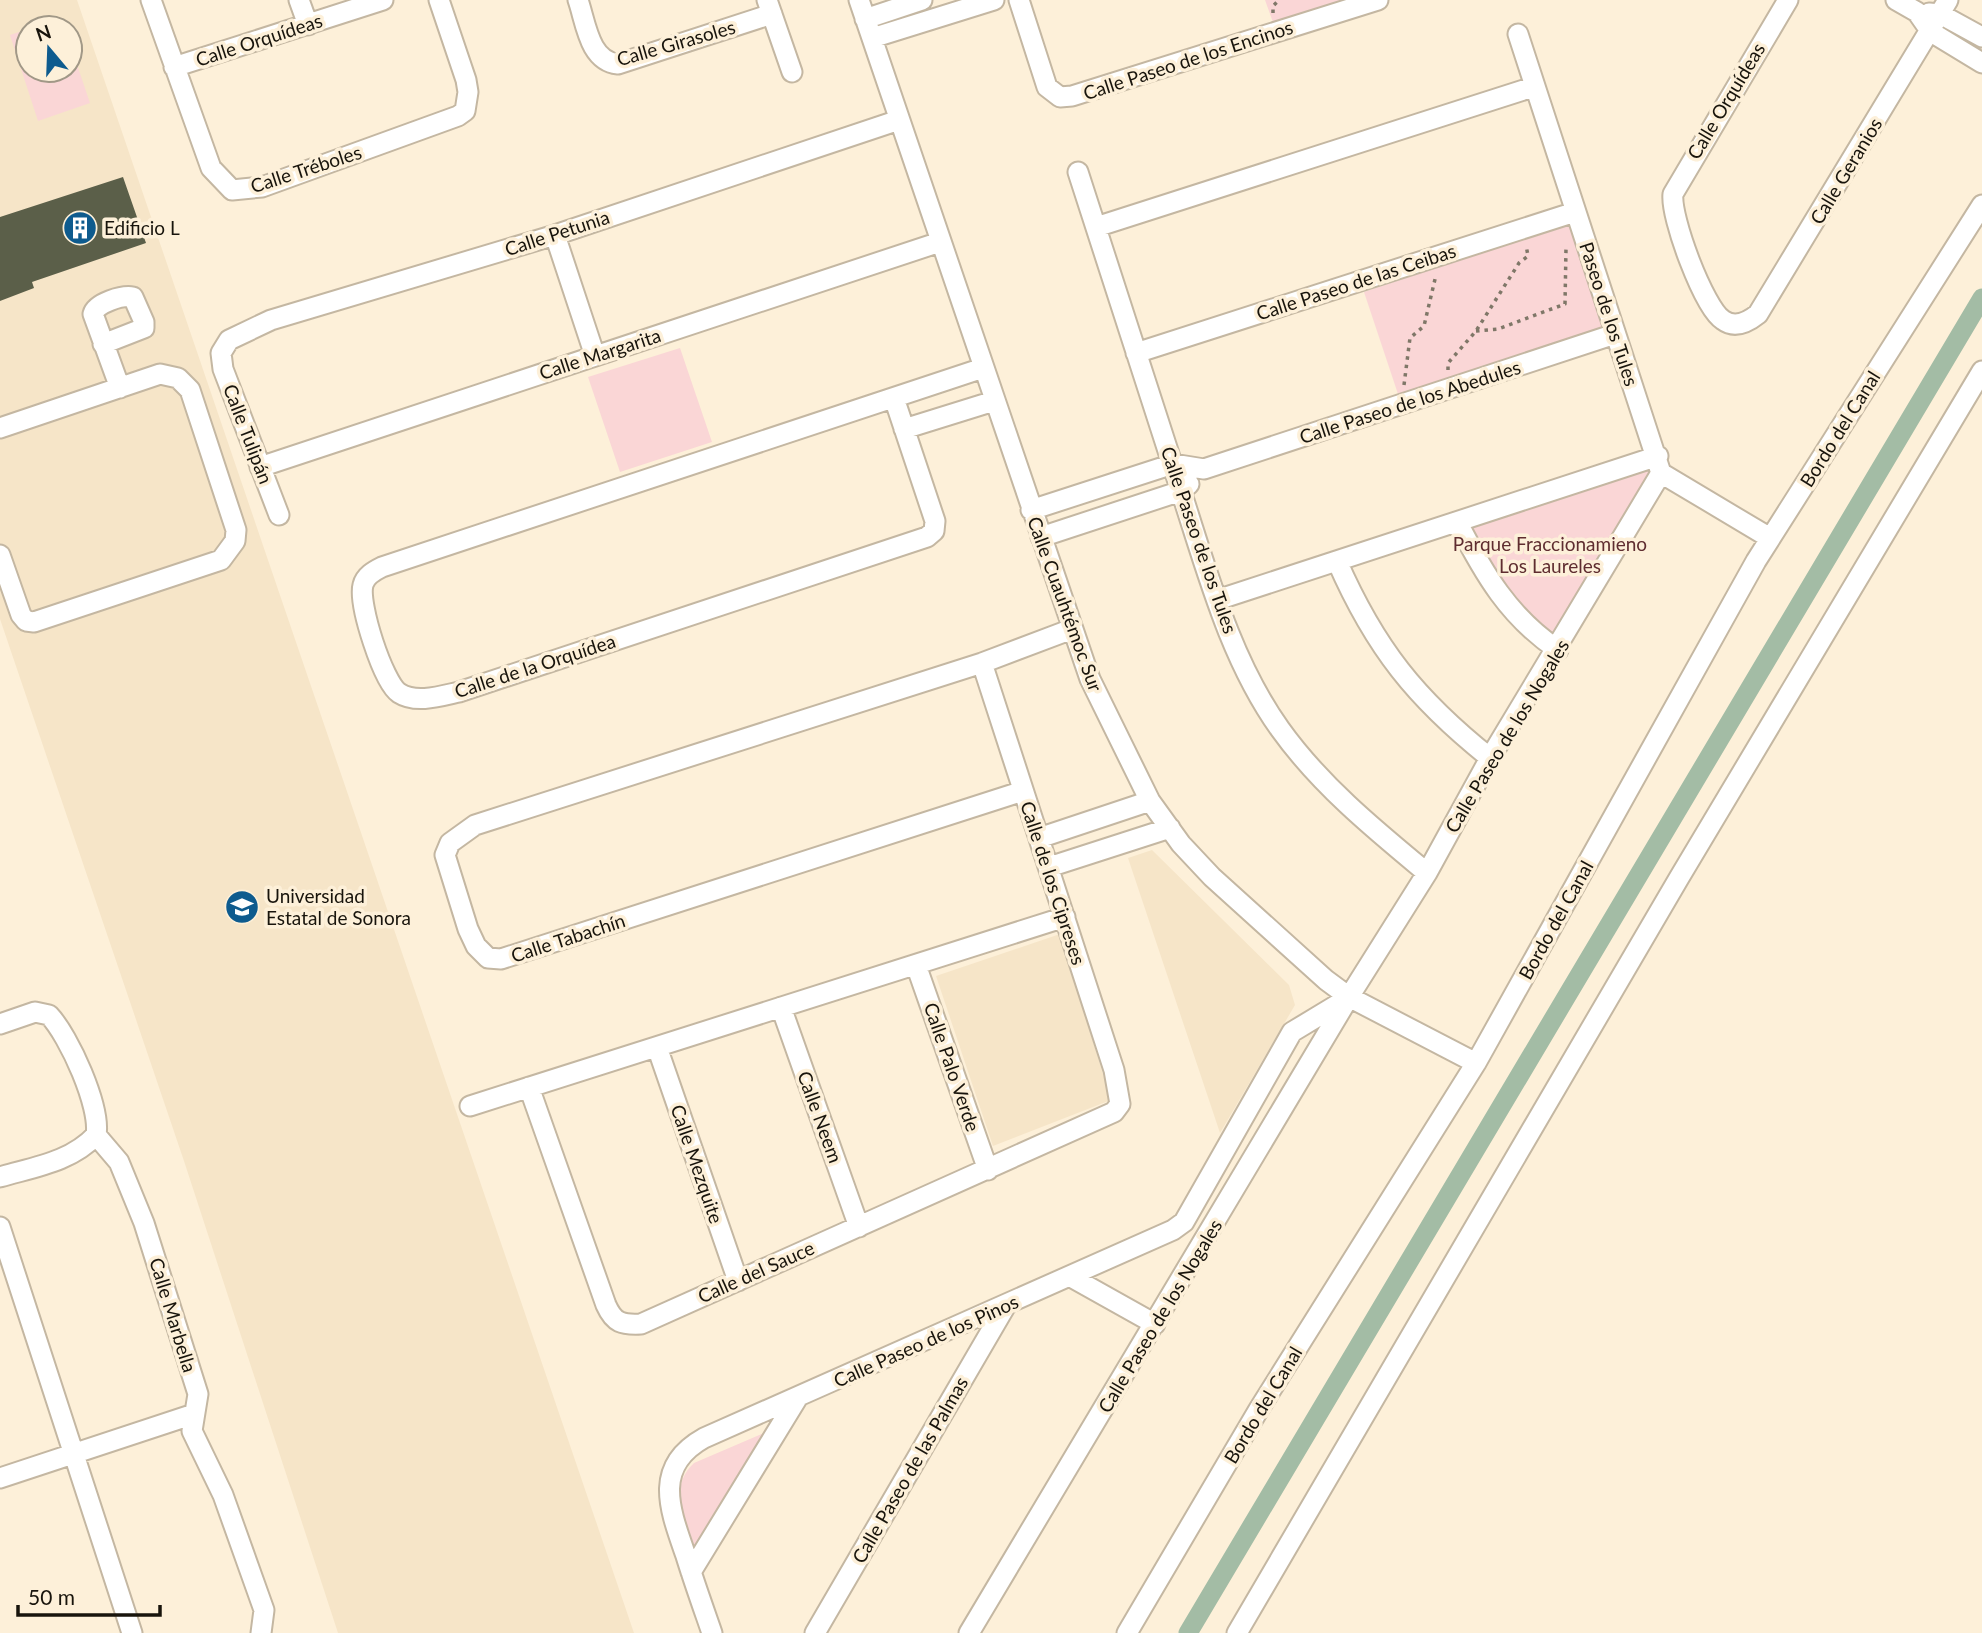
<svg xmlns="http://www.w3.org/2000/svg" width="1982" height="1633" font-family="Lato,sans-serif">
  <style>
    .built { fill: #f6e5c8; fill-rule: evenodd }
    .green { fill: #fad6d6 }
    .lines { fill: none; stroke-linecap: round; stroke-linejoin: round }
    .canal { stroke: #a3bca5; stroke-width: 19 }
    .building { fill: #5b5f49 }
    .minor-casing { stroke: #c4b7a2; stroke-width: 23 }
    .path { stroke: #7f7768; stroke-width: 3.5; stroke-dasharray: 3.5 5; stroke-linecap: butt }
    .minor { stroke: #fff; stroke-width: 19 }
    .labels { text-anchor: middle; stroke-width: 7; stroke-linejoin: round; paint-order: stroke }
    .street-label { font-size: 19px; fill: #18140c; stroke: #fdf0d9 }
    .poi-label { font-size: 19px; fill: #18140c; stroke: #fdf0d9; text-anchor: start }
    .park-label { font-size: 19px; fill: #5f2d30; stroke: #fdf0d9 }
  </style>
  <rect width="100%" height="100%" fill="#fdf0d9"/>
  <path class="built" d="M0 0H77L634 1633H338L184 1161 0 619ZM28 28H70V70H28Z
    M1152 850 1289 985 1295 1005 1220 1133 1128 858Z
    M1060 934 1111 1100 993 1146 936 976Z"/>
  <path class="green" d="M1265 0H1348L1274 25Z
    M28 29V70H70V44L90 103 38 121 10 35Z
    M1578 220 1611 326 1399 397 1364 292Z
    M680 348 712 442 620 472 588 377Z
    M1660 457 1564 650 1520 617 1466 519Z
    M764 1433 693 1548C684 1519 668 1487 694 1463Z"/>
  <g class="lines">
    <path class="canal" d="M1188 1633 1982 298"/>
  </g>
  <path class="building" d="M123 177 146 243 32 282 34 288 0 301V217Z"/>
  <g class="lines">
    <g class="minor-casing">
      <path id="minor" d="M151 0 211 168 232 190 262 187 458 116 465 111 468 92 466 80 439 0
        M299 0 308 25
        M578 0C586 23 589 61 618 64L772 14
        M767 0 792 72
        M859 0 1090 679 1150 801 1181 844 1212 877 1326 980 1349 997 1476 1063
        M1019 0 1047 87 1060 97 1072 96 1378 0
        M1788 0 1673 194C1670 217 1704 308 1723 320 1735 329 1748 322 1758 314L1948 0
        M1896 0 1917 12 1931 32 1982 63
        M1929 13 1940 14 1982 37
        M865 19 922 0
        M1518 34 1661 473 1770 538
        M872 38 994 0
        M174 67 383 0
        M1078 172C1112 277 1146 381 1179 485 1206 567 1229 658 1280 729 1320 785 1375 830 1427 873
        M1096 227 1533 87
        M555 235 595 356
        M103 344 144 328V322L133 297C122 295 96 303 93 314L120 388
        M1136 353 1575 212
        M894 398 935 521 934 531 927 537 459 692C441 696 416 704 399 693 383 682 358 604 363 585 365 576 374 571 382 567L983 368
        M0 428 160 374 178 378 190 390 236 530 235 541 221 560 34 622 26 621 21 615 0 555
        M904 429 994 401
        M260 467 940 242
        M1031 510 1173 464 1204 469 1615 334
        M279 515 223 369 221 353 229 340 271 320 555 235 899 120
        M1458 523C1484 574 1509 617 1558 650
        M1041 537 1181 491 1189 484
        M1337 561C1375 648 1416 699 1490 758
        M1217 600 1658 456
        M1023 791 501 959 488 958 476 946 468 929 445 855 450 843 475 825 982 663 1072 629
        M1039 838 1150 801
        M1049 867 1170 828
        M916 965 988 1170
        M781 1007 859 1227
        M0 1024 35 1012 49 1015C69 1036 101 1107 96 1135L119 1162 144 1223 198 1394 192 1431 223 1495 264 1610 261 1633
        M657 1047 738 1281
        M529 1087 606 1305C614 1323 622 1325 641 1324L1114 1112 1120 1104 1114 1070 982 663
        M470 1106 1065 917
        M0 1177C34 1167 71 1162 96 1135
        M0 1227 132 1633
        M1071 1277 1155 1324
        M0 1478 194 1414
        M691 1572 798 1397
        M712 1633C703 1607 694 1582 686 1556 670 1510 652 1467 704 1438L1173 1230 1184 1222 1292 1032 1345 1000
        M815 1633 1005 1307
        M969 1633 1349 997 1427 873 1490 758 1661 473
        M1127 1633 1259 1409 1476 1063 1756 561 1982 205
        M1237 1633 1679 878 1982 371"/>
    </g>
    <path class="path" d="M1273 13V6L1279 0
      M1476 331 1498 329 1565 304 1566 248
      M1448 370V363L1476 331 1519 263 1528 256 1526 245
      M1404 385 1410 338 1424 326 1436 275"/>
    <use href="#minor" class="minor"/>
  </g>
  <defs>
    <g id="building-disc" transform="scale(1.75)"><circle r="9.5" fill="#0e5b8e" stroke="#fdf0d9"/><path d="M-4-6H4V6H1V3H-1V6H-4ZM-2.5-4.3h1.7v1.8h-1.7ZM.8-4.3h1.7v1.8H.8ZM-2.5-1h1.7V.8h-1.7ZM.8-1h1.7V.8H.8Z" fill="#fff"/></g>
    <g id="university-disc" transform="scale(1.75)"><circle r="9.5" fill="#0e5b8e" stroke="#fdf0d9"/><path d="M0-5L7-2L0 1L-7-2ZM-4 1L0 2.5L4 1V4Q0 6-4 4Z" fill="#fff"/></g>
  </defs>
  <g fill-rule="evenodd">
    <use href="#building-disc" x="80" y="228"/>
    <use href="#university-disc" x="242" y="907"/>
  </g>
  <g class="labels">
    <g class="street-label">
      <text transform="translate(259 40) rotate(-18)" y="7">Calle Orquídeas</text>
      <text transform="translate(676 43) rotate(-16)" y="7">Calle Girasoles</text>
      <text transform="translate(1188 60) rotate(-18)" y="7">Calle Paseo de los Encinos</text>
      <text transform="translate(1726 101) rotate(-59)" y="7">Calle Orquídeas</text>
      <text transform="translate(306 169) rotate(-18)" y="7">Calle Tréboles</text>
      <text transform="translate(1846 171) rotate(-59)" y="7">Calle Geranios</text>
      <text transform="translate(557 233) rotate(-18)" y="7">Calle Petunia</text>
      <text transform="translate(1356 282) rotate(-18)" y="7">Calle Paseo de las Ceibas</text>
      <text transform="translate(1609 314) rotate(72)" y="7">Paseo de los Tules</text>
      <text transform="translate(600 354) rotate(-18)" y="7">Calle Margarita</text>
      <text transform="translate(1410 402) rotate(-18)" y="7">Calle Paseo de los Abedules</text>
      <text transform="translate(1840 429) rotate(-58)" y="7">Bordo del Canal</text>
      <text transform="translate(248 434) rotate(69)" y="7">Calle Tulipán</text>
      <text transform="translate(1199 540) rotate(71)" y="7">Calle Paseo de los Tules</text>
      <text transform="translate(1065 604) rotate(70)" y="7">Calle Cuauhtémoc Sur</text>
      <text transform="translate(535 666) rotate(-18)" y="7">Calle de la Orquídea</text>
      <text transform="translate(1507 736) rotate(-59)" y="7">Calle Paseo de los Nogales</text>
      <text transform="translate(1053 883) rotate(72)" y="7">Calle de los Cipreses</text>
      <text transform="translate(1556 920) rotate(-61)" y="7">Bordo del Canal</text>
      <text transform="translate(568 938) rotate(-18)" y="7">Calle Tabachín</text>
      <text transform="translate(952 1067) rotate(71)" y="7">Calle Palo Verde</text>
      <text transform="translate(820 1117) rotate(70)" y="7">Calle Neem</text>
      <text transform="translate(697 1164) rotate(71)" y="7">Calle Mezquite</text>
      <text transform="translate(756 1272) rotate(-24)" y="7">Calle del Sauce</text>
      <text transform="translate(173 1315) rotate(73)" y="7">Calle Marbella</text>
      <text transform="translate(1160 1316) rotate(-59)" y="7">Calle Paseo de los Nogales</text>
      <text transform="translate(926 1341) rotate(-24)" y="7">Calle Paseo de los Pinos</text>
      <text transform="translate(1263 1405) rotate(-59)" y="7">Bordo del Canal</text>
      <text transform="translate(910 1470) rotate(-60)" y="7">Calle Paseo de las Palmas</text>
    </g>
    <g class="poi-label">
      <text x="104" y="235">Edificio L</text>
      <text x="266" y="903">Universidad<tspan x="266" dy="22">Estatal de Sonora</tspan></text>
    </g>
    <g class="park-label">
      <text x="1550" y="551">Parque Fraccionamieno<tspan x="1550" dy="22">Los Laureles</tspan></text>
    </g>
  </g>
  <g transform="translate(49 49) rotate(341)"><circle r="33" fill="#fdf0d9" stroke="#a19887" stroke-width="2"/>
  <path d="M0-5L12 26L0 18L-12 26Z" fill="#0e5b8e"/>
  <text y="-10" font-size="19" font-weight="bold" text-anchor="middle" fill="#18140c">N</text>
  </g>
  <path d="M18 1605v10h142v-10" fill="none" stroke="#18140c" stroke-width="3.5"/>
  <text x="28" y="1605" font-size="21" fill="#18140c" stroke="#fdf0d9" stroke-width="5" paint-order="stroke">50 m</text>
</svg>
